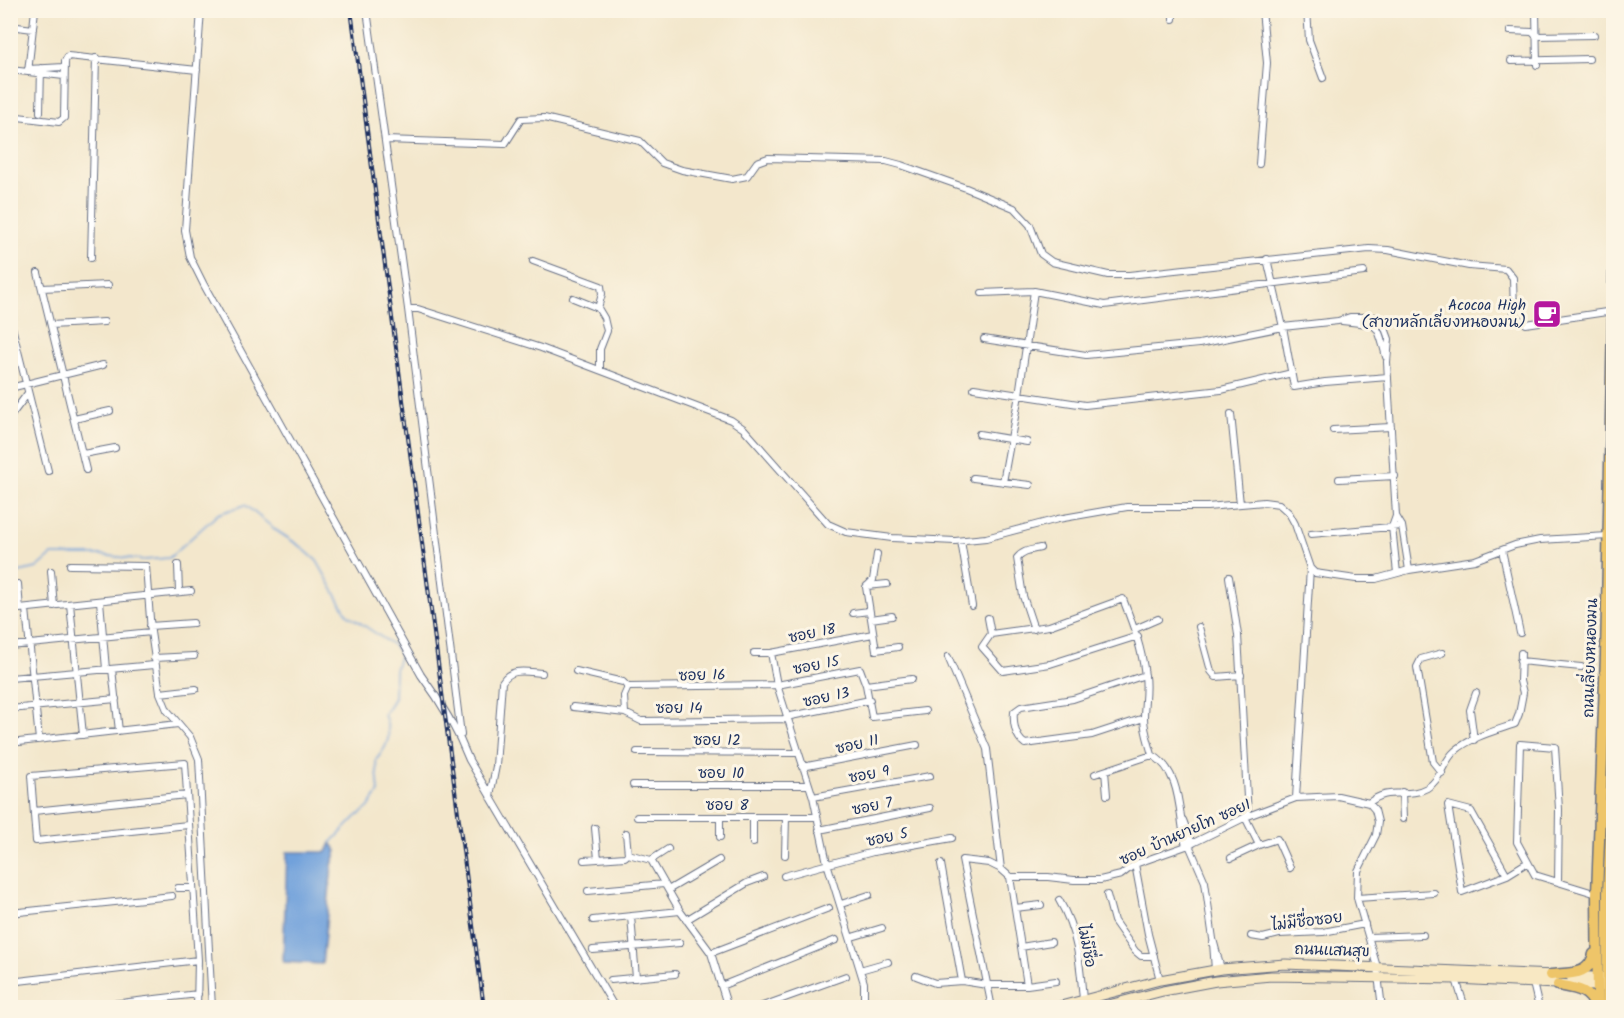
<svg xmlns="http://www.w3.org/2000/svg" width="1624" height="1018" font-family="Kalam,'Playpen Sans Thai',sans-serif">
  <style>
    .water { fill: #71a1db; stroke: #46689c; stroke-width: 1.5 }
    .lines { fill: none; stroke-linecap: round; stroke-linejoin: round }
    .stream { stroke: #71a1db; stroke-width: 1.5 }
    .minor-casing { stroke: #676f84; stroke-width: 8 }
    .secondary-casing { stroke: #676f84; stroke-width: 11 }
    .trunk-casing { stroke: #676f84; stroke-width: 13 }
    .minor { stroke: #fff; stroke-width: 6 }
    .secondary { stroke: #f8e8c3; stroke-width: 9 }
    .trunk { stroke: #eec569; stroke-width: 10 }
    .rail-casing { stroke: #1b2f5e; stroke-width: 4 }
    .rail { stroke: #fcf5e5; stroke-width: 1.5; stroke-dasharray: 4.5; stroke-linecap: butt }
    .labels { text-anchor: middle; stroke-width: 6; stroke-linejoin: round; paint-order: stroke }
    .poi-label { font-size: 15px; fill: #1b2f5e; stroke: #fcf5e5; text-anchor: end }
    .street-label { font-size: 15px; fill: #1b2f5e; stroke: #fcf5e5 }
  </style>
  <rect width="100%" height="100%" fill="#fcf5e5"/>
  <filter id="ink" filterUnits="userSpaceOnUse"><feTurbulence type="fractalNoise" baseFrequency=".0167" numOctaves="2"/><feDisplacementMap in="SourceGraphic" scale="12" xChannelSelector="R" yChannelSelector="G"/><feConvolveMatrix kernelMatrix="1 2 1 2 8 2 1 2 1" color-interpolation-filters="sRGB"/></filter>
  <filter id="wash" filterUnits="userSpaceOnUse"><feTurbulence type="fractalNoise" baseFrequency=".008" numOctaves="4" result="noise"/><feDisplacementMap in="SourceGraphic" scale="24" xChannelSelector="R" yChannelSelector="G"/><feGaussianBlur stdDeviation="1.35" result="paint"/><feColorMatrix in="noise" values="0 0 0 0 0 0 0 0 0 0 0 0 0 0 0 0 0 1.4 0 .05"/><feComposite in="paint" operator="in"/></filter>
  <g filter="url(#wash)">
    <rect width="100%" height="100%" fill="#f3e7cc"/>
    <path class="water" d="M331 843 337 851 332 865 322 964 283 962 287 852H327Z"/>
    <g class="lines">
      <path class="stream" d="M10 574 37 568 52 555H101L144 560 169 558 218 514 245 505 277 531 300 546 317 561 347 614 393 645 400 654 395 670 394 698 384 714C391 735 391 742 376 760L379 792 368 808 356 817 331 843"/>
    </g>
  </g>
  <g filter="url(#ink)">
    <g class="lines">
      <g class="minor-casing">
        <path id="minor" d="M201 10 185 230 190 257 204 285 421 675C441 702 457 729 469 760L615 1008
          M367 10 408 309 461 735
          M1307 10 1309 40 1323 78
          M1536 10 1537 65
          M1173 19V10
          M10 26 33 29
          M1510 31 1532 32 1536 36 1594 35
          M1511 61 1589 59
          M28 69 64 67
          M10 70 64 76
          M28 72 35 10
          M40 112 41 68
          M10 116 59 122 64 118 65 61 68 56 197 70
          M385 140 505 144 521 119 544 118 640 141 662 163 682 170 732 179 747 176 757 162 768 158 886 161 901 165 966 188 1014 208 1030 225 1041 254 1052 262 1108 275H1129L1369 249 1388 250 1469 266 1506 269 1513 278 1514 314 1526 324 1613 311
          M1259 164 1267 63 1262 10
          M91 258 96 58
          M1267 259 1283 327 1294 387 1325 382 1388 377
          M533 261 601 286 602 294 598 308
          M38 273 86 470
          M42 288 108 285
          M982 293 1034 291 1104 305 1364 272
          M573 298 598 308 604 318 607 331 600 349V370
          M408 309H418L541 348 731 420 744 429 828 524 846 532 892 538 955 541 986 538 1058 519 1127 507H1207L1264 502 1279 504 1289 513 1295 524 1310 568 1315 573 1356 579H1376L1409 570 1475 560 1515 545 1540 540 1608 536
          M10 319 48 471
          M1342 321C1379 326 1376 318 1386 357
          M51 325 104 322
          M984 339 1086 355 1199 344 1283 327 1338 321 1350 317H1376L1382 320 1389 339 1387 362 1396 516 1392 527 1397 573
          M10 388 103 365
          M974 388 1085 405 1221 390 1292 373
          M1231 414 1240 504
          M10 417 28 393
          M74 419 110 411
          M1333 430 1391 427
          M979 434 1027 442
          M83 454 115 448
          M10 475 12 481
          M973 478 1030 485
          M1339 479 1395 476
          M1003 482 1019 395 1034 291
          M1396 516 1402 526 1409 570
          M1311 534 1402 526
          M961 541 972 606
          M1502 550 1520 633
          M877 554 873 580 866 587 876 650 898 647
          M70 565 146 566 151 632 160 693 167 710 190 737 199 759 212 1008
          M178 565 179 592
          M51 571 54 606
          M1229 577 1238 635 1248 816
          M18 584 20 609
          M867 586 887 584
          M100 601 106 669
          M70 604 83 735
          M26 609 39 740
          M10 610 191 591
          M853 613 869 611
          M988 618 991 634 982 647 1003 671 1050 664 1138 636
          M871 619 892 616
          M150 626 193 623
          M1199 627 1211 671 1216 677 1241 675
          M1034 629 1023 596 1017 558C1023 550 1032 550 1040 548
          M1135 629 1158 619
          M991 634 1049 626 1123 599C1133 625 1142 648 1145 676 1147 690 1144 704 1144 718 1144 730 1149 743 1152 755 1183 772 1178 816 1186 846
          M10 646 151 632
          M754 653H771L873 634
          M771 653 777 685 813 797 827 863 860 970 864 983V1008
          M948 657 987 749 1001 869 1010 877 1027 985
          M154 658 194 656
          M1520 661 1581 667
          M112 669 119 731
          M576 671 623 682 628 687
          M10 678 154 665
          M866 685 912 679
          M160 693 196 689
          M573 707 625 713 641 721 787 719
          M10 709 116 699
          M625 713 624 696 628 687 777 685 860 669 866 685 872 717 925 711
          M786 717 870 700
          M1144 718 1092 735 1025 744C1015 737 1013 723 1014 712L1021 707 1073 699 1145 675
          M1474 740 1470 710 1476 693
          M10 743 178 724
          M637 752 797 753
          M802 767 917 745
          M1105 771 1107 795
          M1442 773 1433 762 1417 667 1421 659 1442 653
          M1095 774 1152 755
          M633 785H808
          M1402 792 1403 819
          M490 796 496 766 502 682C511 667 527 672 542 673
          M813 797 930 776
          M1296 798 1310 568
          M1369 803C1388 786 1407 799 1427 788 1441 780 1443 761 1455 751 1471 737 1495 731 1515 724L1519 714 1523 693 1520 681 1521 653
          M34 811 187 795
          M637 817H816
          M753 817V843
          M1183 820 1192 844
          M188 825 36 841 31 776 185 763 198 960 197 1008
          M595 828 598 859
          M819 830 930 808
          M626 833 628 854
          M720 837V817
          M1189 845 1205 882 1213 939 1221 969
          M1259 845 1277 839 1290 868
          M785 855 786 817
          M1231 858 1259 845 1245 817
          M584 860 625 857 628 854 651 860 680 911 711 953 728 1008
          M651 860 668 849
          M941 864 962 981
          M1135 864 1148 934 1160 980
          M1507 875 1471 811 1448 805 1462 892 1507 875 1528 862
          M784 876 873 852 952 838
          M1010 877H1048L1074 880H1100L1121 875 1135 864 1189 845 1248 816 1296 798 1338 796 1369 803 1375 810 1378 822 1376 835 1358 871 1357 898 1377 967 1382 1008
          M1558 882 1559 809 1555 747 1520 744 1517 842 1535 875 1597 894
          M178 888H192
          M668 890 719 860
          M588 891 664 884
          M1107 895 1114 921 1135 951 1141 956H1154
          M1357 898 1434 893
          M1059 900C1078 932 1080 964 1083 1000
          M841 904 869 895
          M1015 908 1041 905
          M10 913 172 896
          M631 916 636 978
          M593 920 680 911
          M686 920 747 883 763 877
          M1251 936 1263 938 1279 934 1323 932 1365 924
          M852 937 882 928
          M1369 937 1423 935
          M1213 943 1215 970
          M1021 947 1051 942
          M593 950 680 943
          M711 953 829 908
          M860 970 888 962
          M916 976 935 983 962 981 987 985H1027L1056 981
          M1456 979 1465 1008
          M611 980 675 974
          M10 982 198 960
          M1533 983 1539 1008
          M721 986 836 940
          M78 1008 198 994
          M757 1008 846 976
          M992 1008 962 860 989 863 1001 869"/>
      </g>
      <g class="secondary-casing">
        <path id="secondary" d="M1570 976 1614 978
          M1053 1008 1160 980 1221 969 1285 964 1556 975
          M1097 1008 1163 991 1216 981 1271 976 1456 979 1614 987"/>
      </g>
      <g class="trunk-casing">
        <path id="trunk" d="M1551 975C1569 973 1590 976 1594 954
          M1558 985C1574 988 1590 989 1595 1007
          M1598 1008 1597 894 1606 655 1614 273
          M1608 1008V893L1614 769"/>
      </g>
      <use href="#minor" class="minor"/>
      <use href="#secondary" class="secondary"/>
      <use href="#trunk" class="trunk"/>
      <g class="rail-casing">
        <path id="rail" d="M351 10 484 1008"/>
      </g>
      <use href="#rail" class="rail"/>
    </g>
  </g>
  <defs>
    <g id="cafe-square" transform="scale(1.5)"><rect x="-9" y="-9" width="18" height="18" rx="4" fill="#b5179e" stroke="#fcf5e5"/><path d="M-5.5-4.5H6V0H3Q3 3.5 0 3.5H-2.5Q-5.5 3.5-5.5 0ZM3-3.2v2h1.7v-2ZM-6 4.5H4V6H-6Z" fill="#fff"/></g>
  </defs>
  <g fill-rule="evenodd">
    <use href="#cafe-square" x="1547" y="314"/>
  </g>
  <g class="labels">
    <g class="poi-label">
      <text x="1526" y="310">Acocoa High<tspan x="1526" dy="17">(สาขาหลักเลี่ยงหนองมน)</tspan></text>
    </g>
    <g class="street-label">
      <text transform="translate(812 633) rotate(-11)" y="5">ซอย 18</text>
      <text transform="translate(1590 658) rotate(-88)" y="5">ถนนเลี่ยงหนองมน</text>
      <text transform="translate(816 665) rotate(-11)" y="5">ซอย 15</text>
      <text transform="translate(702 675) rotate(-1)" y="5">ซอย 16</text>
      <text transform="translate(826 697) rotate(-12)" y="5">ซอย 13</text>
      <text x="679" y="713">ซอย 14</text>
      <text x="717" y="745">ซอย 12</text>
      <text transform="translate(857 744) rotate(-12)" y="5">ซอย 11</text>
      <text x="721" y="778">ซอย 10</text>
      <text transform="translate(869 774) rotate(-10)" y="5">ซอย 9</text>
      <text x="727" y="810">ซอย 8</text>
      <text transform="translate(872 806) rotate(-11)" y="5">ซอย 7</text>
      <text transform="translate(1185 832) rotate(-24)" y="5">ซอย บ้านยายโท ซอย1</text>
      <text transform="translate(887 837) rotate(-12)" y="5">ซอย 5</text>
      <text transform="translate(1307 921) rotate(-7)" y="5">ไม่มีชื่อซอย</text>
      <text transform="translate(1087 946) rotate(79)" y="5">ไม่มีชื่อ</text>
      <text transform="translate(1332 950) rotate(2)" y="5">ถนนแสนสุข</text>
    </g>
  </g>
  <rect width="1624" height="1018" fill="none" stroke="#fcf5e5" stroke-width="36"/>
</svg>
